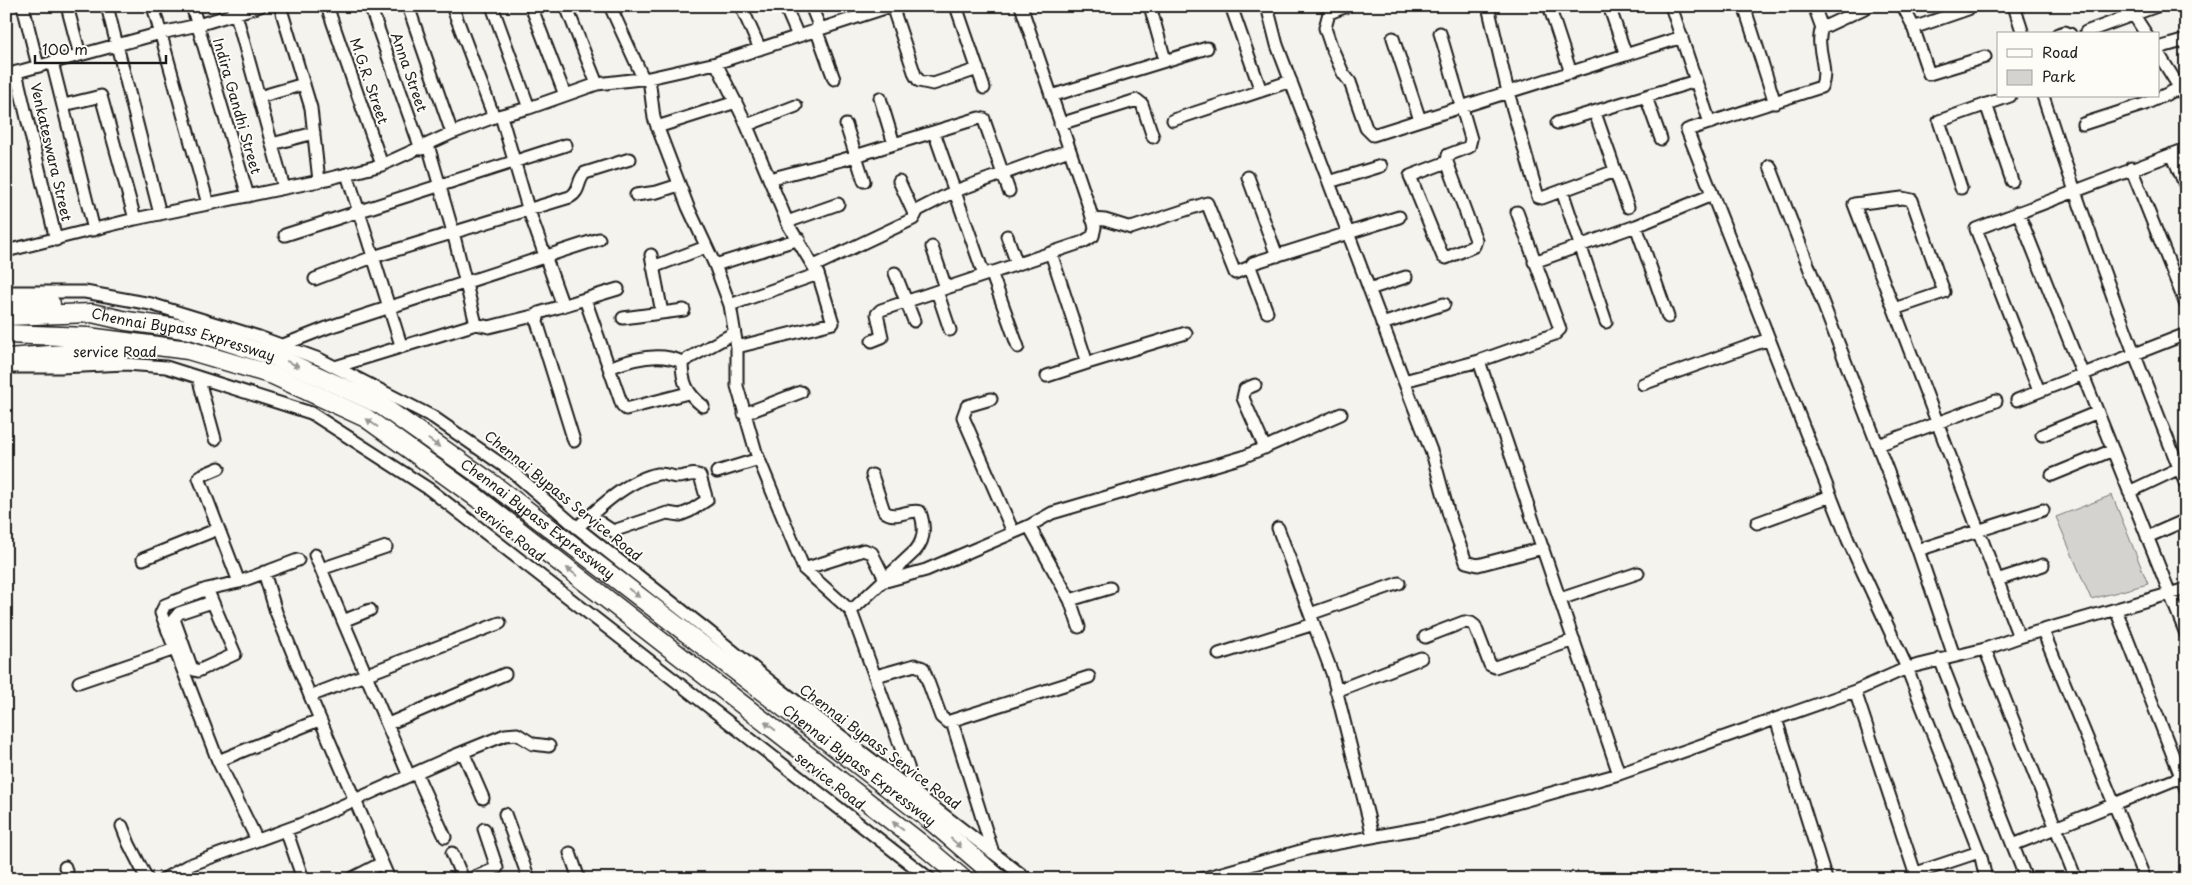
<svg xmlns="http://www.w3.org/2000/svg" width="2192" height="885" font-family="'Playpen Sans',sans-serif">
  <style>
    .green { fill: #d4d3cf; stroke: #787876 }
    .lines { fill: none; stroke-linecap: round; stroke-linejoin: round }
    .minor-casing { stroke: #1c1c1c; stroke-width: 15 }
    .highway-casing { stroke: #1c1c1c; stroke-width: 21 }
    .minor { stroke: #fdfcf7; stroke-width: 11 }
    .highway { stroke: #fdfcf7; stroke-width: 18 }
    .oneway { fill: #989794 }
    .labels { text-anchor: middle; stroke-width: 4; stroke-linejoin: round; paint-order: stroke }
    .street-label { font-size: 14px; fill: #1c1c1c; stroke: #fdfcf7 }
  </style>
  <rect width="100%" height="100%" fill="#f4f3ee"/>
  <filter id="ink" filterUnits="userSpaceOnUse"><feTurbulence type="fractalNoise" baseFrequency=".02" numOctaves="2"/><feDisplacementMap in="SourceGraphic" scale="10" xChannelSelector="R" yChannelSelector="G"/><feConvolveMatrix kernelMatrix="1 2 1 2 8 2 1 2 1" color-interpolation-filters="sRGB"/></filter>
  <g filter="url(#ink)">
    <path class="green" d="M2112 495 2148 584 2091 599 2056 517Z"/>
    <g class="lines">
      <g class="minor-casing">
        <path id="minor" d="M23 6 38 66
          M67 6 80 55
          M107 6 160 214
          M153 6 208 204
          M192 6 248 196
          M280 6 311 108 319 181
          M327 6 382 165
          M370 6 421 149
          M408 6 452 133
          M452 6 494 117
          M492 6 529 108
          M531 6 565 95
          M566 6 597 84
          M610 6 643 78
          M741 6 760 49
          M785 6 798 36
          M811 6 820 28
          M892 6 915 75 919 81 933 84 978 69
          M956 6 984 88
          M1150 6 1165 60
          M1231 6 1261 91
          M1267 6 1277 45 1404 381 1479 361 1619 774
          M1347 6 1329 13 1325 28 1331 46 1343 73 1350 82 1366 128 1373 135 1682 37
          M1488 6 1508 92 1538 197 1542 198 1615 171
          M1549 6 1571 73
          M1609 6 1626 55
          M1671 6 1710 123
          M1744 6 1775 103
          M1814 6 1822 28
          M1869 6 1822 28C1814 47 1830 69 1821 87L1687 130 1848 540 1907 668 1981 857 1986 879
          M1903 6 1912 24 1929 74 1985 57
          M2014 6 2023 34
          M2128 6 2146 34
          M234 7 284 188
          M1913 28 1968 9
          M816 29 834 79
          M2086 32 2157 6
          M1440 33 1471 139 1469 147 1448 155 1447 162 1476 240 1474 246 1446 258 1443 257 1410 176 1447 162
          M2058 34 2065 32 2070 34
          M1393 38 1420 120
          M2158 48 2186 40
          M2158 53 2186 98
          M52 62 94 230
          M716 63 744 119 789 226 818 274 833 323 737 347
          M16 72 56 240
          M6 75 161 33 198 25 260 6
          M649 78 654 118 688 207 715 265 730 305 737 347V386L756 452 804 569 851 611 908 767 914 793
          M1051 96 1207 48
          M2043 96C2086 228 2134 357 2186 485
          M259 97 304 84
          M1646 97 1661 139
          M880 98 894 144
          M1986 104 2012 181
          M64 105 101 96 135 219
          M1595 113 1628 207
          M501 116 528 208 563 306
          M1173 120 1291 81
          M1557 123 1696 81
          M1060 124 1137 100 1142 104 1153 137
          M2083 124 2145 104 2180 88
          M747 125 796 106
          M846 125 864 181
          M657 127 736 102
          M934 132 984 275
          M272 144 314 133
          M428 145 453 232 476 324
          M2172 154 2186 187
          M1770 166 1918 550 1954 656
          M2131 168 2186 305
          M347 174 401 345
          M1248 177 1277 256
          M769 179 842 160 979 118 984 119 985 123 1009 191
          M899 181 915 216
          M1329 182 1381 166
          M1961 188 1939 121 2010 96
          M1562 191 1606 322
          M636 195 657 192 679 185
          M2018 212 2186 634
          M1092 219 1105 220 1131 228 1207 203 1235 273 1250 267
          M787 222 838 204
          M1636 226 1668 317
          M285 235 566 145
          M1007 236 1017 264
          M932 247 946 288
          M6 251 135 219 319 181 382 165 452 133 494 117 529 108 597 84 649 78 716 63 891 6
          M1051 253 1087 363 1186 333
          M651 255 662 313
          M1534 262 1636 226 1712 195
          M715 265 799 239
          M814 266 913 219 918 210 955 191 1069 150
          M653 267 706 247
          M991 272 1018 347
          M895 273 914 321
          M315 279 373 257 570 197C581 191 577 180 585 173L630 159
          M1369 289 1406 277
          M937 291 950 330
          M6 292H85L151 304 259 337 319 359 433 417 514 473 575 526 707 630 771 682 1027 879
          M585 299 618 289
          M730 305 818 274
          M1894 309 1944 292 1912 200 1902 198 1854 204 2019 637
          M1267 312 1250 267 1253 263 1399 217
          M623 318 684 310
          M1382 324 1444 304
          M872 341 882 337 877 314 881 310 1083 242 1093 236 1095 227 1088 204 1021 6
          M283 345 329 327 599 239
          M1479 361 1555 334 1560 329 1517 212
          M682 362C682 382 687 394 703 406
          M6 367H61L126 364 166 367 311 413 429 489 930 879
          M335 367 476 324 489 327 537 315
          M609 368C631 359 659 351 682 362L734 333
          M1047 376 1087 363
          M198 377 215 439
          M1404 381 1433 456 1449 515 1466 562 1478 565 1543 548
          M1643 384 1769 339
          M1255 385 1245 389 1243 398 1265 448
          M2039 391 1976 229 2186 149
          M991 399 967 406 963 417 1013 532
          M2017 400 2186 334
          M744 414 801 392
          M2042 435 2098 412
          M574 441 537 322 539 313 585 299 622 405 626 409 688 393
          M1878 445 1996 401
          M219 468 200 476 199 478 239 582
          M717 472 759 459
          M2052 475 2113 450
          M2129 492 2184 466
          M1757 523 1831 496
          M1029 526 1052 513 1243 457 1341 414
          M577 528C598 508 629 479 658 474 665 473 671 477 677 477 686 477 692 472 700 476L707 500 690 511 680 515 667 513 613 531 590 516
          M1278 528 1332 673 1373 836
          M2147 537 2186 520
          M1918 550 2043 510
          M315 555 409 776
          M143 559 218 529
          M321 569 386 547
          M804 569 864 550 872 553 886 581 926 570 1029 526 1070 600 1079 627
          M264 572 276 612 310 696 389 879
          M1997 580 2043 565
          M207 589 235 654 198 671 194 670 191 666 174 619 179 613 212 602
          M1560 599 1638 573
          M1070 600 1110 588
          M2116 610 2186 789
          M851 611 915 551C925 540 925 526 920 512 908 508 895 521 884 511L872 475
          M1310 614 1399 583
          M343 621 370 610
          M2043 631 2145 879
          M1425 637 1464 622 1471 623 1475 626 1490 665 1495 667 1574 640
          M1985 649 2076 879
          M1219 654 1314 624
          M1940 659 2026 879
          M876 676 915 665 923 668 941 717 947 722 1089 677
          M79 682 175 649
          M1336 691 1421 658
          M1855 691 1914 870 1919 872 1979 852
          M310 696 500 623
          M1776 719 1826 879
          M952 722 993 853
          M388 724 505 674
          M463 752 483 798
          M218 761 319 720
          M416 773 445 837
          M505 814 529 879
          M122 826 129 844 147 879
          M286 830 303 879
          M257 840 218 761 161 613 165 605 207 589 239 582 298 560
          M2013 845 2186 775
          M452 853 463 879
          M570 853 579 879
          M65 867 68 879
          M164 879 187 866 299 825 451 757 505 735 517 734 533 744 549 746
          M351 879 382 863
          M470 879 497 868 484 829
          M1201 879 1311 848 1438 825 1619 774 1855 691 1907 668 1985 649 2019 637 2186 589"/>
      </g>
      <g class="highway-casing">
        <g id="highway">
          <path d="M6 303 51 304"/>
          <path id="s1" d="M6 316 92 313 127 321 191 330 278 358 379 404 490 482 930 820 999 879"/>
          <path d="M6 334 88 337 188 350 273 375 366 418 477 498 919 842 963 879"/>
          <path d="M6 358 123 350"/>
        </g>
      </g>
      <use href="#minor" class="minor"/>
      <use href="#highway" class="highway"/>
    </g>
    <defs><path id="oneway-solid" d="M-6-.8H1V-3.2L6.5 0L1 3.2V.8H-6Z" transform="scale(1.25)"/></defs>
    <g class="oneway">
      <use href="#oneway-solid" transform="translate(293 364) rotate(24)"/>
      <use href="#oneway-solid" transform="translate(372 423) rotate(-145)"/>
      <use href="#oneway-solid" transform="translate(434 443) rotate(35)"/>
      <use href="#oneway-solid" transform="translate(572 572) rotate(-142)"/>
      <use href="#oneway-solid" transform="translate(634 593) rotate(38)"/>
      <use href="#oneway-solid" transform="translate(770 726) rotate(-142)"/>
      <use href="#oneway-solid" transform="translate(898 826) rotate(-142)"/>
      <use href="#oneway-solid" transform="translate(956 843) rotate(41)"/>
    </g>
  </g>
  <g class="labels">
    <g class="street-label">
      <text transform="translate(409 72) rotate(71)" y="5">Anna Street</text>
      <text transform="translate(369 81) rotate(71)" y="5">M.G.R. Street</text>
      <text transform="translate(237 106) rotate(74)" y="5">Indira Gandhi Street</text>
      <text transform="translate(51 152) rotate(77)" y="5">Venkateswara Street</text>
      <text dy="5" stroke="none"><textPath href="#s1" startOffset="180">Chennai Bypass Expressway</textPath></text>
      <text x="115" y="357">service Road</text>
      <text transform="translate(563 496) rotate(39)" y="5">Chennai Bypass Service Road</text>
      <text dy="5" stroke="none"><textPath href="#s1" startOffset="585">Chennai Bypass Expressway</textPath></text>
      <text transform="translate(510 533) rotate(38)" y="5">service Road</text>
      <text transform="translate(880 747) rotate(37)" y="5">Chennai Bypass Service Road</text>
      <text dy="5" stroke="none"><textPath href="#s1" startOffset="990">Chennai Bypass Expressway</textPath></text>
      <text transform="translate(830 781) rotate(38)" y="5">service Road</text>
    </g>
  </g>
  <rect width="2192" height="885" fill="none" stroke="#fdfcf7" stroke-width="25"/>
  <rect x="12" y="12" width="2167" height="860" fill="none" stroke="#1c1c1c" stroke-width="2" filter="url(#ink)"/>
  <rect x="1997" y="32" width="162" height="65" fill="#fdfcf7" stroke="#a3a29f"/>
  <rect x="2007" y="49" width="25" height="8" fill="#fdfcf7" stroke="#a3a29f"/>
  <text x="2042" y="58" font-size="15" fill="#1c1c1c">Road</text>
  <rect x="2007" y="70" width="25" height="15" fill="#d4d3cf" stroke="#a3a29f"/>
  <text x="2042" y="82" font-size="15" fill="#1c1c1c">Park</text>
  <path d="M35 55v8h131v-8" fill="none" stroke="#1c1c1c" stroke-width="2.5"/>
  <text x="42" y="55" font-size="15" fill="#1c1c1c" stroke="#fdfcf7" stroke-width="4" paint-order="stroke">100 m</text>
</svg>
